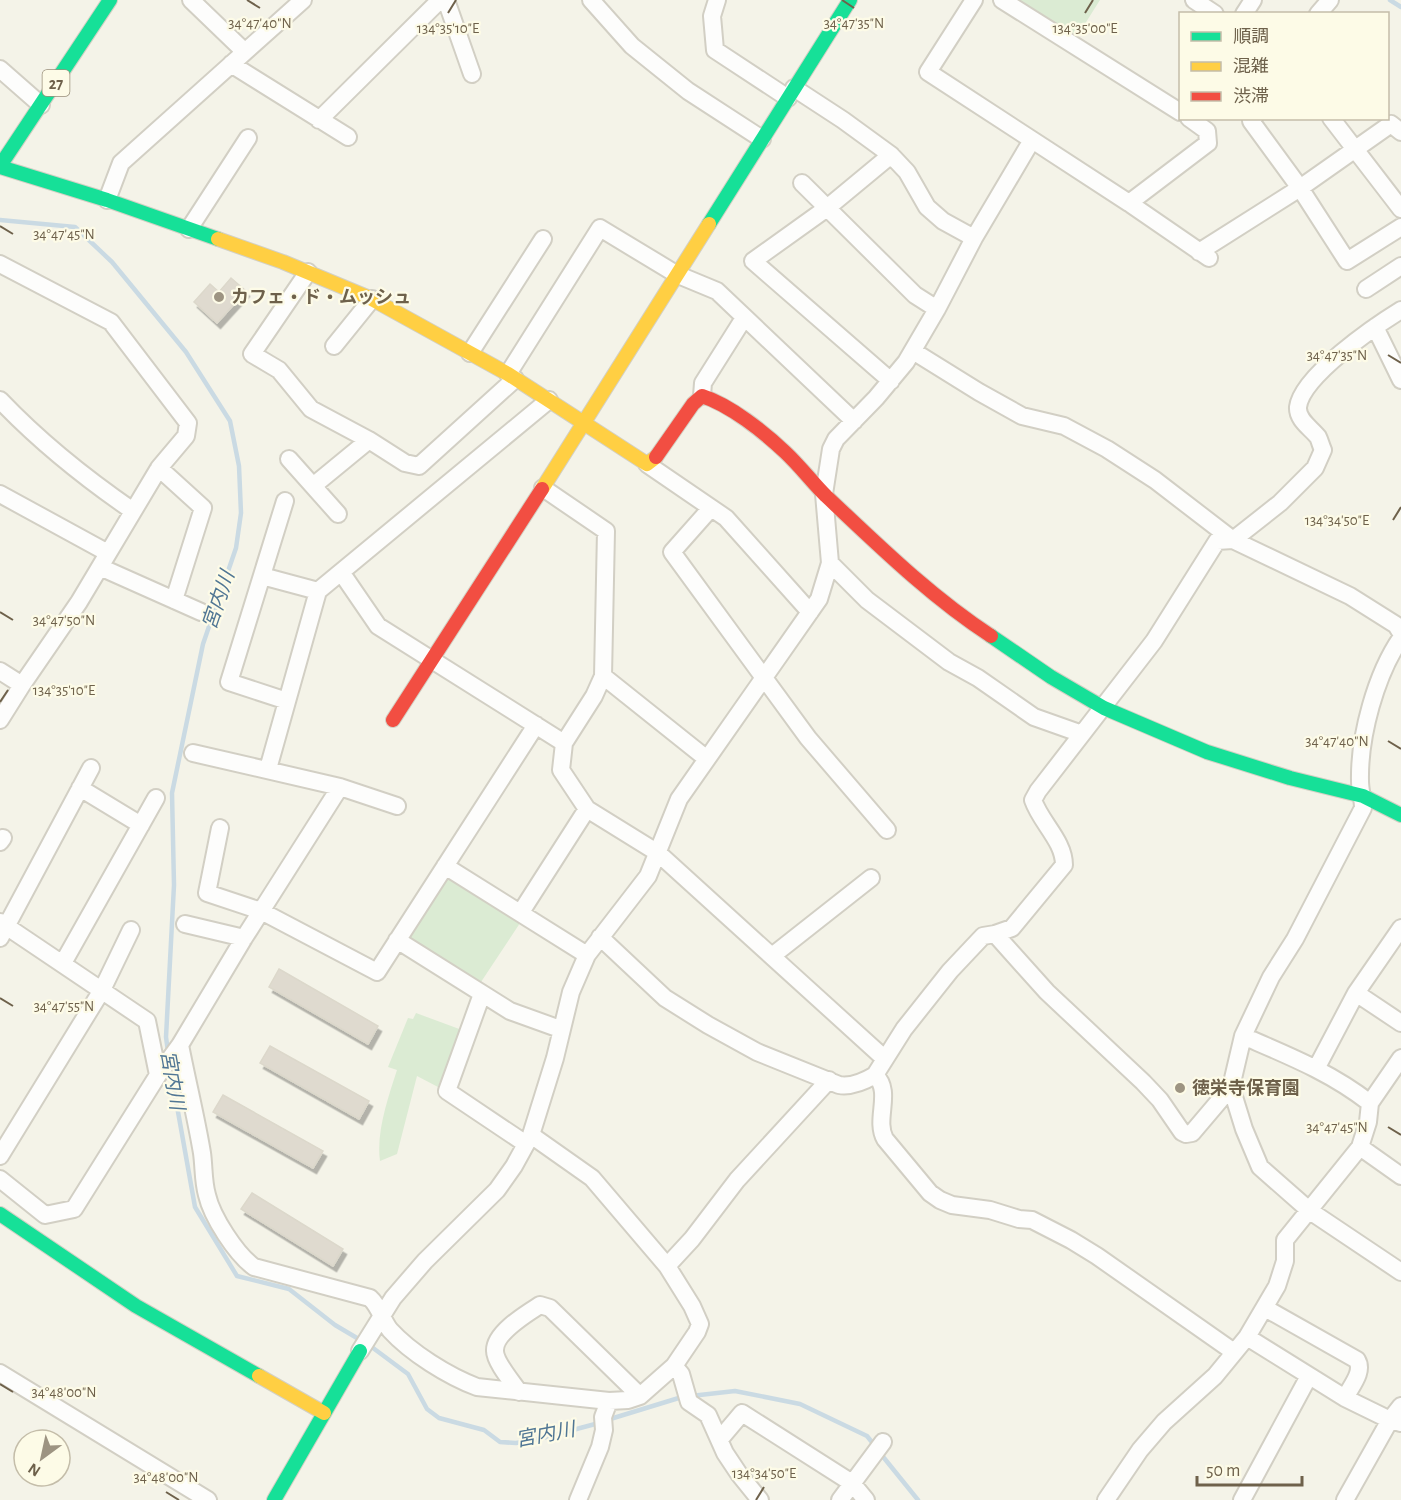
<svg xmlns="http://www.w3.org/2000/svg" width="1401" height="1500" font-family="'Alegreya Sans','Noto Sans JP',sans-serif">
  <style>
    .green { fill: #dbebd3 }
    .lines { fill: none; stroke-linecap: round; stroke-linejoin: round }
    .stream { stroke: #cadae3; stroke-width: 4.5 }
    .building { fill: #dfdacf; stroke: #dcd8cb; stroke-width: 1.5; filter: url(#shadow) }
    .street-casing { stroke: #d2cfc4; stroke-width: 20 }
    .fast-casing { stroke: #d3d0c4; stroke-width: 16 }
    .slow-casing { stroke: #d3d0c4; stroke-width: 16 }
    .jam-casing { stroke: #d3d0c4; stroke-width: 16 }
    .street { stroke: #fdfdfc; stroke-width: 16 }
    .fast { stroke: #16e098; stroke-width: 14 }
    .slow { stroke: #ffcf43; stroke-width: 14 }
    .jam { stroke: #f24e42; stroke-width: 14 }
    .ticks { fill: none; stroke: #6e614b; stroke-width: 2 }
    .poi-dot { fill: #9d9482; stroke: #fdfbe7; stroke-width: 2 }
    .labels { text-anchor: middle; stroke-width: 4.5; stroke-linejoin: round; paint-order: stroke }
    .shield { fill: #fdfbe7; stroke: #998f7a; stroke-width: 1.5 }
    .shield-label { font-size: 16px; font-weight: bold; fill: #6e614b }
    .poi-label { font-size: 18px; font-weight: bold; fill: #6e614b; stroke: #fdfbe7; text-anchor: start }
    .water-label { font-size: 20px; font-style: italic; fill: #507694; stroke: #fdfbe7 }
    .ticks-label { font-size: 15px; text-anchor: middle; fill: #6e614b; stroke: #fdfbe7; stroke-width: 4.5; stroke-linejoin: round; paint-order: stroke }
  </style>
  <defs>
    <filter id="shadow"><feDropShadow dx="3.5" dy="5.5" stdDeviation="0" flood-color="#0004"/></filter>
  </defs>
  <rect width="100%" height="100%" fill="#f4f3e8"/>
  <path class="green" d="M1016 0H1100L1076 38Z
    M454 876 522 920 479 985 412 941 409 930 441 880Z
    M416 1013 462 1030 438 1087 417 1076 397 1154 380 1161C376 1132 388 1098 397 1070L388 1067 408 1018 413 1019Z"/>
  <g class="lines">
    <path class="stream" d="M1390 0 1401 7
      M0 220 75 227 112 262 186 352 230 421 239 466 241 513 236 548 203 644 172 793 174 885 166 1037 168 1052
      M170 1067 195 1207 237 1276 289 1289 335 1325 362 1341
      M369 1345 408 1374 427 1409 439 1418 484 1430 500 1442 516 1443 539 1439 599 1423
      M607 1420 682 1397 735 1391 800 1404 867 1436 875 1446
      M880 1453 918 1500"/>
  </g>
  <path class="building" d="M231 278 246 291 217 323 194 302 210 284 219 292Z
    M279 969 378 1026 368 1044 269 987Z
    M270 1046 369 1101 359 1119 260 1063Z
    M223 1095 323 1151 313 1168 213 1112Z
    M252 1193 343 1249 333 1266 241 1209Z"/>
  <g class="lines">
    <g class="street-casing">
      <path id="street" d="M191 0 245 52
        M446 0 472 74
        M591 0 632 46 688 91 762 139
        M717 0 712 16 715 50 788 98
        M974 0 928 72 1129 203 1209 258
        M1002 0 1180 112
        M1194 0 1215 14
        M1244 14 1253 0
        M1318 14 1330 0
        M231 64 348 137
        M0 69 41 105
        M794 88 843 120 891 155 907 172 927 207 943 221 974 238
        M1254 118 1251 121 1300 188 1347 261 1401 227
        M1331 118 1401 209
        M319 120 440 0
        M802 183 915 295 937 309
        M107 200 121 163 303 0
        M1129 203 1208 143 1207 131 1189 118
        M189 229 248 138
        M1199 252 1300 188 1391 124 1401 132
        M0 264 111 322 188 423 186 436 159 468 79 602 22 685 0 720
        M308 272 252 354 279 370 311 409 369 440 405 463 419 466 515 379
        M1366 289 1401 266
        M1375 327 1401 380
        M334 346 372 299
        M913 351 979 392 1022 416 1064 426 1107 449 1155 480 1233 540 1350 596 1396 625 1401 633
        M470 353 543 239
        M508 374 600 228 676 274 717 291 854 421
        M891 381 753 261 827 208 891 155
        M702 396 703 383 744 318
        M0 400C40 442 85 478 133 511
        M289 459 338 514
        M647 464 726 518 810 612
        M159 468 203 508 174 600
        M313 486 369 440
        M543 488 606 531 603 676 594 696 564 743 561 770 587 809 658 853 885 1059
        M0 494 108 553
        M285 501 229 682 287 701
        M711 508 672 552 808 738 887 830
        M830 563 867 600 949 662 978 678 1034 717 1082 734
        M100 567 201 612
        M341 572 378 626 564 743
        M262 576 318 591
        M1401 638C1376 674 1359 736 1360 781 1360 790 1363 799 1363 808L1295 939 1271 977 1243 1036 1231 1087 1244 1129 1260 1167 1310 1211 1401 1272
        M0 671 22 685
        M603 676 707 759
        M193 753 340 787 397 806
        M268 769 318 591 549 400
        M80 788 141 825
        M220 828 207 893 261 911 377 972 536 725
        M0 842 3 838
        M445 866 587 955
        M521 912 587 809
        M0 922 147 1021 158 1075
        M185 924 244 938
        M995 934 1047 992 1143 1082 1160 1100 1182 1132 1186 1134 1192 1133 1231 1087
        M600 937 665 998 708 1025 757 1052 839 1085C851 1087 865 1081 875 1075L904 1029 950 971 983 936 995 934 1012 928 1064 865C1064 841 1041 823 1033 800L1038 791 1154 641 1217 541 1233 540 1280 503 1315 468 1323 450C1321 446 1320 441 1318 437 1311 428 1297 420 1298 407 1302 376 1375 326 1401 310
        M0 938 91 768
        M397 940 510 1011 560 1029
        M772 956 871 878
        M63 963 156 798
        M1356 993 1401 1023
        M482 994 447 1091 526 1144
        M180 1045C187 1081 196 1117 202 1153 204 1167 203 1181 207 1195 212 1217 236 1254 254 1267L370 1298C380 1307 382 1320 390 1330 411 1353 448 1376 477 1387L609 1401 628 1400 640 1396 674 1366 697 1332 700 1324 692 1306 667 1266 592 1178 531 1135
        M1317 1067 1356 993 1401 928
        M875 1075C893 1092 874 1119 885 1139L930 1193 940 1200 952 1205 990 1210 1019 1219 1032 1220 1071 1240 1097 1256 1234 1352
        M1370 1103 1401 1058
        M1360 1147 1401 1176
        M0 1156 102 990 131 930
        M0 1179 45 1215 74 1209 158 1075 180 1045 244 938 340 787
        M667 1266 692 1239 737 1180 829 1080
        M1265 1308 1357 1360C1364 1372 1351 1386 1345 1398
        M1247 1337 1345 1398 1390 1420 1401 1423
        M360 1351 393 1298 425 1261 497 1190 514 1166 531 1135 555 1058 571 992 587 955 648 876 679 799 819 599 830 563 824 494 831 449 836 439 876 398 906 362 937 309 974 238 1032 140
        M674 1366 681 1374 689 1402 708 1415 725 1453 739 1474 760 1500
        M0 1373 208 1500
        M519 1392C513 1383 495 1362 495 1351 494 1333 526 1314 540 1305L550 1308 640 1396
        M720 1439 742 1413 852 1483 866 1500
        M578 1500 600 1447 604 1430 603 1417 609 1401
        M840 1500 883 1442
        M1106 1500 1140 1450 1164 1422 1215 1376 1247 1337 1277 1286 1285 1261V1240L1360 1147 1368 1122 1370 1103C1330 1072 1289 1056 1243 1036
        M1242 1500 1309 1376
        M1345 1500 1390 1420 1401 1406"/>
    </g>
    <g class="fast-casing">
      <path id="fast" d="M0 166 110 0
        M0 167 107 200 218 239
        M709 224 850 0
        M991 636 1051 677 1104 708 1207 752 1290 778 1363 796 1401 815
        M0 1214 136 1306 259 1376
        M274 1500 360 1351"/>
    </g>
    <g class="slow-casing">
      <path id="slow" d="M218 239 283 262 372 299 508 374 647 464 656 457
        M542 489 709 224
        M259 1376 324 1413"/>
    </g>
    <g class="jam-casing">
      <path id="jam" d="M656 457 693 404 702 396C730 405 764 432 785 452 800 466 812 482 826 496 878 545 931 597 991 636
        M393 720 542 489"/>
    </g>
    <use href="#street" class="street"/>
    <use href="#fast" class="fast"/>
    <use href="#slow" class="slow"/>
    <use href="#jam" class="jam"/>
  </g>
  <path class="ticks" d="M247 0 260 8M842 0 854 8M448 13 456 0M1085 13 1093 0M0 226 13 234M1388 355 1401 363M1393 520 1401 507M0 612 13 620M0 702 8 690M1388 741 1401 749M0 998 13 1006M1388 1127 1401 1135M0 1384 13 1392M166 1492 179 1500M756 1500 764 1487"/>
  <g class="poi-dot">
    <circle cx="219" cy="297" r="6"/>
    <circle cx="1180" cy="1088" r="6"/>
  </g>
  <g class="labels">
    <rect class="shield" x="42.5" y="70" width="27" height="26" rx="4.5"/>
    <g class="shield-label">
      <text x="56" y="89">27</text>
    </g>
    <g class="poi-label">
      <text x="231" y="303">カフェ・ド・ムッシュ</text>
      <text x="1192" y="1094">徳栄寺保育園</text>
    </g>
    <g class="water-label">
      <text transform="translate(218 600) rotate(-71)" y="7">宮内川</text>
      <text transform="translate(173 1080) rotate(80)" y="7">宮内川</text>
      <text transform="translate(545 1434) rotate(-11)" y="7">宮内川</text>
    </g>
  </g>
  <g class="ticks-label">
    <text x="260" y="28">34°47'40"N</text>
    <text x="854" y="28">34°47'35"N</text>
    <text x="448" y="33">134°35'10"E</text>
    <text x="1085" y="33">134°35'00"E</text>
    <text x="64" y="239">34°47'45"N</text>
    <text x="1337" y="360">34°47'35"N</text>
    <text x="1337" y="525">134°34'50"E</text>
    <text x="64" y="625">34°47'50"N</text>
    <text x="64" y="695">134°35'10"E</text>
    <text x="1337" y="746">34°47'40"N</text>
    <text x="64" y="1011">34°47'55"N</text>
    <text x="1337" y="1132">34°47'45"N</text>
    <text x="64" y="1397">34°48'00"N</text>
    <text x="764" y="1478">134°34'50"E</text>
    <text x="166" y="1482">34°48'00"N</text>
  </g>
  <rect x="1179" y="12" width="210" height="108" fill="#fdfbe7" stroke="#c4bda9" stroke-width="1.5"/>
  <rect x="1191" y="32" width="30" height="9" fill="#16e098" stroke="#c4bda9" stroke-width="1.5"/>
  <text x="1233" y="42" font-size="18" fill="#6e614b">順調</text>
  <rect x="1191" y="62" width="30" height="9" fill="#ffcf43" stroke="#c4bda9" stroke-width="1.5"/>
  <text x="1233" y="72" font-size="18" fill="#6e614b">混雑</text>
  <rect x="1191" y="92" width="30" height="9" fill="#f24e42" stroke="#c4bda9" stroke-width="1.5"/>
  <text x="1233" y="102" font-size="18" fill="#6e614b">渋滞</text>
  <g transform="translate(42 1458) rotate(213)"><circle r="28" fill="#fdfbe7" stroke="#c4bda9" stroke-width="1.5"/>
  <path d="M0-4.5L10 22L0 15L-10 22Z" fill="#9d9482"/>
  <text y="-9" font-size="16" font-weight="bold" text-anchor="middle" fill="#6e614b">N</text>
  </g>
  <path d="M1197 1476v9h105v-9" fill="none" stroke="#6e614b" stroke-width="3"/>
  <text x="1206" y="1476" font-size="18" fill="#6e614b" stroke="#fdfbe7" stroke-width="4.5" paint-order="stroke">50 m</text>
</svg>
